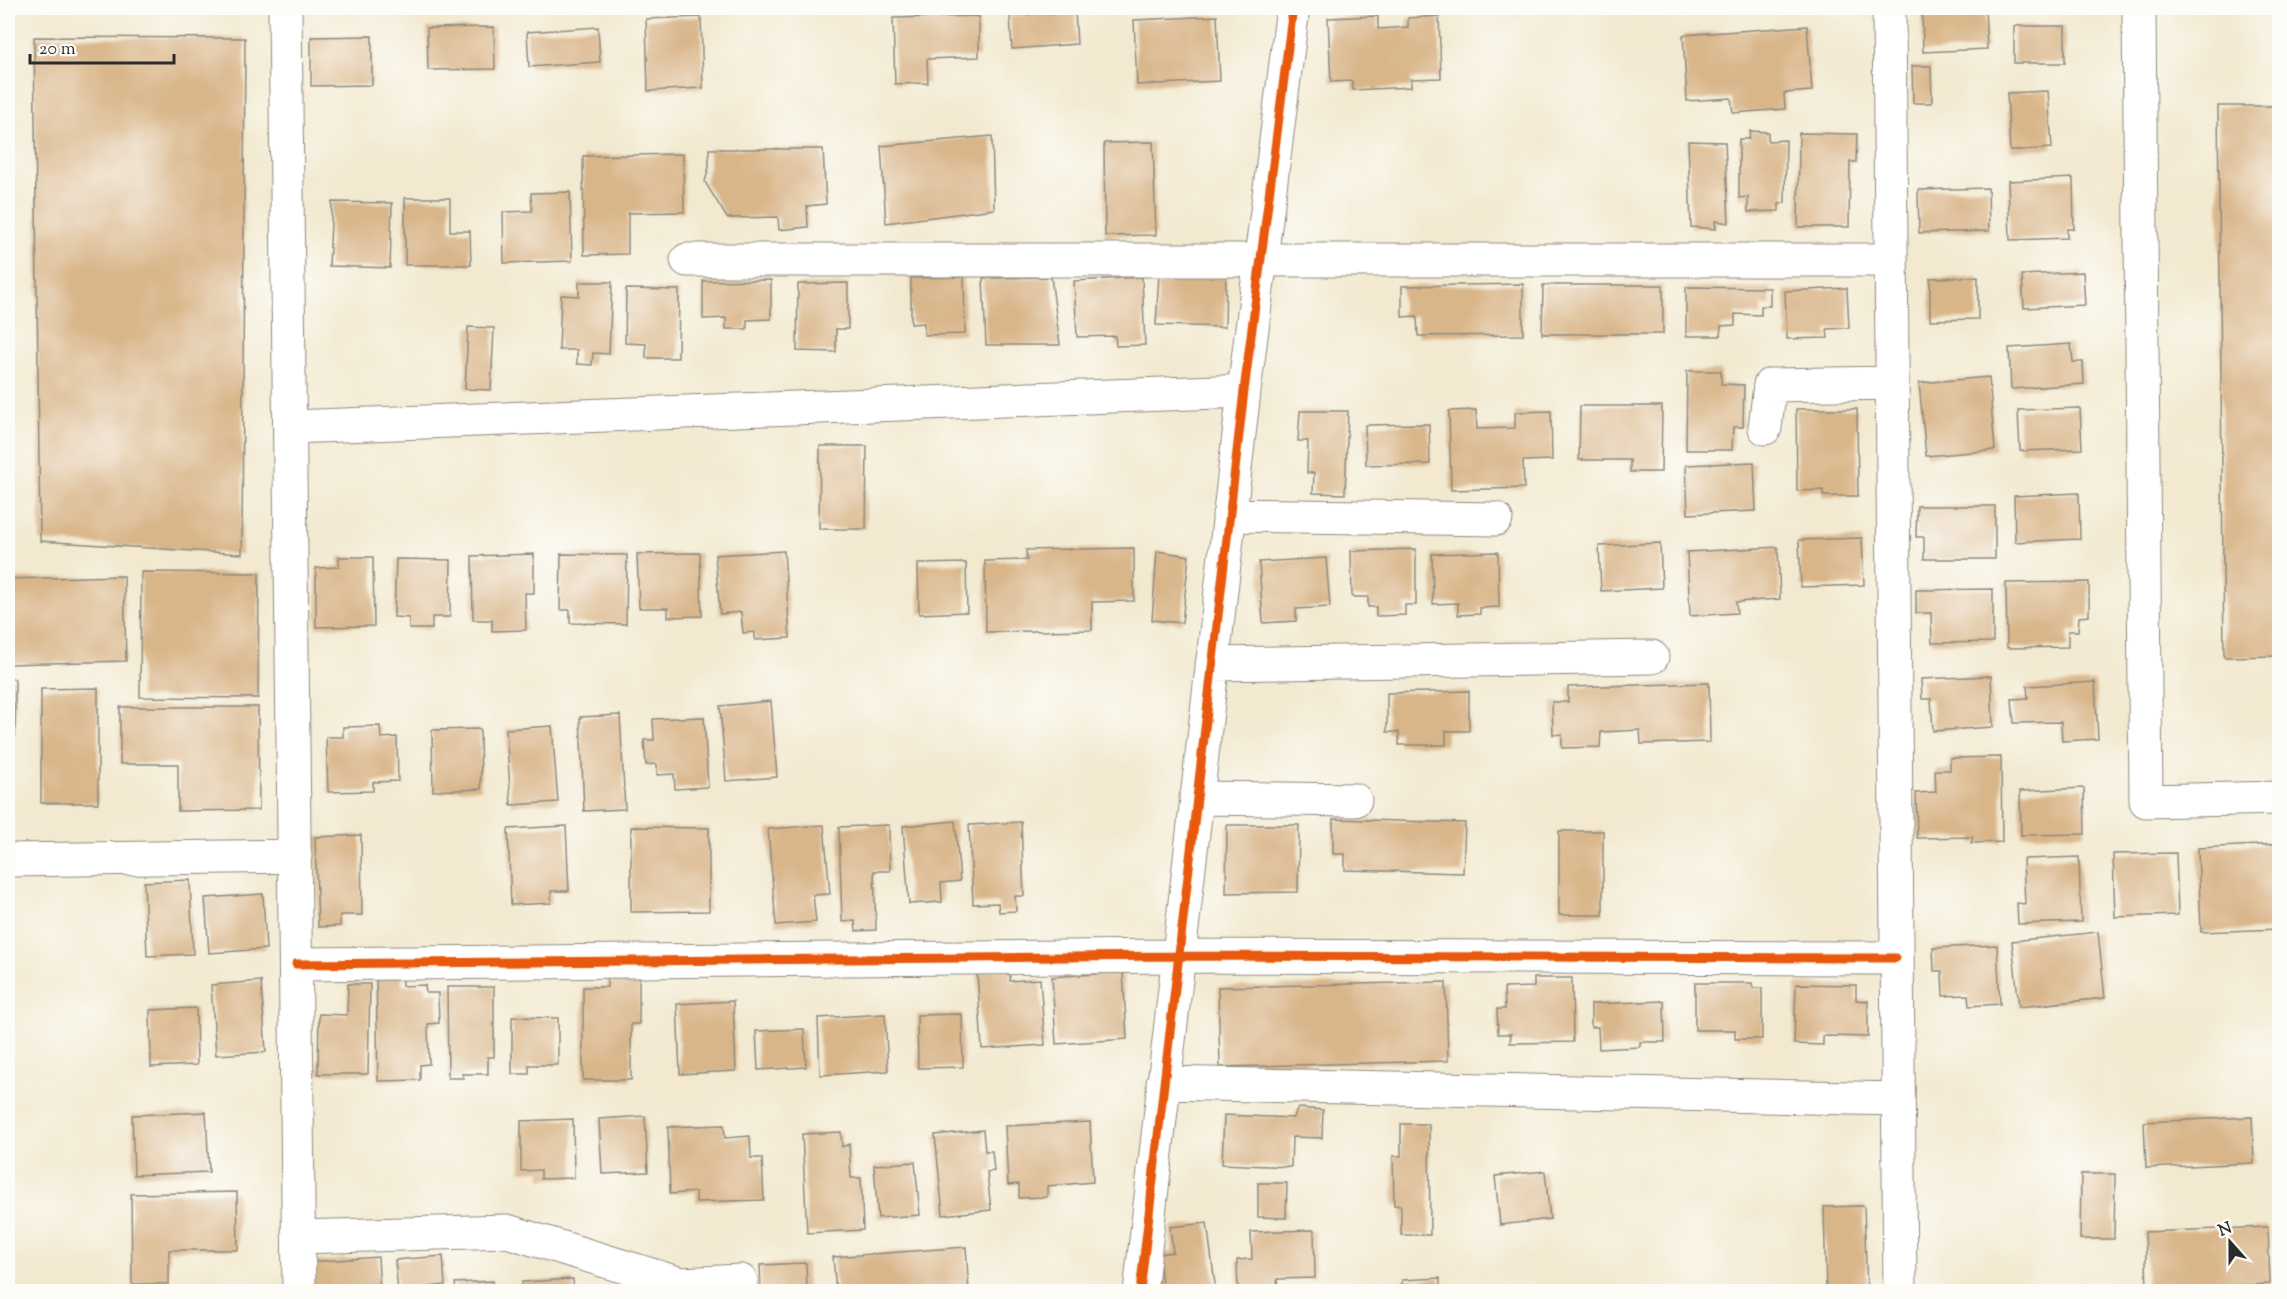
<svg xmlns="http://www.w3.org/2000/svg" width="2287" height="1299" font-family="'Sorts Mill Goudy',serif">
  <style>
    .building { fill: #d9b68a }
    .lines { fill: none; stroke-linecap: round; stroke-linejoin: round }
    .minor-casing { stroke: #8e8a7e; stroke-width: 35 }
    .minor { stroke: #fff; stroke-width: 33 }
    .cycleway-casing { stroke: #fdfcf7; stroke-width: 13 }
    .cycleway { stroke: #e8590c; stroke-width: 9 }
  </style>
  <rect width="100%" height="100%" fill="#fdfcf7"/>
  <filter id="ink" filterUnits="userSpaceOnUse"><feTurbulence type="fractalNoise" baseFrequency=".0167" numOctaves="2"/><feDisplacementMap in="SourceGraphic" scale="12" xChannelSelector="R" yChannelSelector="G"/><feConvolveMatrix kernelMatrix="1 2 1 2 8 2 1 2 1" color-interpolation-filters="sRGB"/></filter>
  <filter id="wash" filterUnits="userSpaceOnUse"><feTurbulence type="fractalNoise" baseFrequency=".008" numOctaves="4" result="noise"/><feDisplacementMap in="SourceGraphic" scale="24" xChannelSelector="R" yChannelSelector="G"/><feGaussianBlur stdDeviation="1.35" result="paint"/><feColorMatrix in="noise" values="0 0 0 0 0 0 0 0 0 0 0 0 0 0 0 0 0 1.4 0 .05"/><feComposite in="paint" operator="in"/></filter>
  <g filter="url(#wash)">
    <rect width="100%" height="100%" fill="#f2e9d0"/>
    <g id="blocks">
      <path class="building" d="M1985 8 1987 49 1923 52 1922 9Z
        M1075 11 1077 44 1012 49 1010 16Z
        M979 16V57L927 59 928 83 895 84 893 18Z
        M1217 16 1220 81 1137 85 1134 20Z
        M1378 16V29L1408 27V18L1439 16 1441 78 1411 79V87L1353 90 1352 81 1331 82 1328 18Z
        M701 17 703 88 648 91 646 19Z
        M1807 26 1812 91 1784 93 1785 109 1733 113 1731 98 1687 101 1683 35Z
        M2014 26H2065V63H2014Z
        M494 27 495 69 428 70 427 28Z
        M598 27 600 62 529 67 527 32Z
        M372 36V85L311 86V37Z
        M34 37 245 38 242 554 40 541Z
        M1912 66H1931L1932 103H1913Z
        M2048 91 2052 148 2010 151 2007 93Z
        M2218 106H2280V656L2224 657Z
        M1750 131 1768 132V141L1786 140 1785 203 1779 204V211L1748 212V197L1739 198V139H1749Z
        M1799 133 1857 134 1856 162H1850L1849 227H1798Z
        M992 136 994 209 886 223 881 146Z
        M1688 141 1725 142 1729 223 1715 221 1716 229 1691 227Z
        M1153 142 1156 235 1105 236 1104 143Z
        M709 149H823L826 204 807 206 808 227 779 230 778 217 727 218 705 182 709 167Z
        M683 154 684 212 628 213V254L584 255 583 156Z
        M2073 178 2074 229H2067V238L2010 240 2008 181Z
        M1988 188 1989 231 1919 233 1918 190Z
        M570 192 572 261 504 263 503 212 532 211 531 193Z
        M405 198H450V231H470L471 265H405Z
        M332 202 392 203 390 268 329 266Z
        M2083 272 2085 305 2024 308 2022 275Z
        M1159 273 1226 275 1225 327 1156 325Z
        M964 277 965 334 924 335V323L911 324V278Z
        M1051 277 1060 345H986L983 278Z
        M1142 277 1145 345 1116 346 1115 336 1077 337 1074 281Z
        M1978 277V319L1930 320V278Z
        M771 280V319L747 320V329H726V318L703 319V281Z
        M579 282H612L609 354 593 353 592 365 577 364V350H559L561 295 579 296Z
        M848 283V329H836V352L797 351 798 284Z
        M1523 284V335L1418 336 1417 316 1402 317V286Z
        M1543 285H1663V334H1542Z
        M1686 287 1770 288V306H1761V315L1735 314V325L1721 326 1720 336H1686Z
        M1847 288 1849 328 1827 329 1828 338 1787 339 1785 291Z
        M626 289 679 290 678 358H646V344L625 343Z
        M468 327 494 328 491 390 465 389Z
        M2071 344 2073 362H2083L2084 384 2011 389 2009 348Z
        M1687 371H1721V384L1744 385 1743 427H1733L1732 450H1686Z
        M1989 377 1995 450 1926 456 1919 383Z
        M1580 406H1662L1661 472H1630V460H1579Z
        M2080 408 2082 449 2020 451 2018 410Z
        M1796 409H1857L1858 496H1823V490L1797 491Z
        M1476 410 1477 429 1515 428V412L1551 411 1552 460 1523 461 1524 488 1451 490 1449 411Z
        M1300 411H1348L1345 494 1313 493 1314 473H1307L1308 441H1298Z
        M1429 424 1430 464 1366 465 1365 425Z
        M820 446H867L866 529H819Z
        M1754 462 1756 511 1688 514 1686 465Z
        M2079 493 2080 539 2015 542 2014 496Z
        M1917 506H1995V559H1924V537H1916Z
        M1862 538 1864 585 1801 587 1799 540Z
        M1660 543 1662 588 1601 591 1599 546Z
        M1778 547 1780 599 1736 602 1737 613 1690 616 1687 552Z
        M1134 548V601L1092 602V630L986 632 985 561 1027 560 1026 550Z
        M1416 549V605H1405V615L1376 616V607H1368V597H1352L1351 551Z
        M784 551 790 638 755 640V632L743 633 741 612 720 614 715 555Z
        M1157 551 1189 556 1182 623 1152 620Z
        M1498 552 1499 607 1480 608V614L1458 615V603L1433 604 1432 554Z
        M700 553 702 616 668 617V608H639L637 554Z
        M534 554V593H525L526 630 492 631V620H473L472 556Z
        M561 554 627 555 626 624 570 623V610H560Z
        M339 557H373L374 626 316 627V568L339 567Z
        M1326 558 1330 607 1296 609V621L1263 623 1259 562Z
        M396 559 451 560 450 617H432V629H409V618L394 617Z
        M966 563 967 612 919 614 918 564Z
        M141 572 259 573 258 698 140 697Z
        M124 576 126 661 8 664V579Z
        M2089 582V616L2079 617 2078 631H2068V647L2007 648 2006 583Z
        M1993 589V642L1932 643 1931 613H1916V590Z
        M1991 676 1993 727 1933 731 1931 699H1922L1921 679Z
        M8 679H15V736H8Z
        M2095 682 2098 739 2062 741 2061 722 2014 723 2012 699 2028 698 2027 686Z
        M1709 683 1710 742 1641 744 1640 730 1601 732 1600 747 1562 748V734L1553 735 1552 702H1568V687Z
        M98 688V803H41V689Z
        M1469 691V731H1446V745H1399V732H1387V693Z
        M771 701 777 777 726 781 720 706Z
        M120 707H258L259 810 178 811V764H120Z
        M620 715 625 809 584 811 580 717Z
        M704 717 708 787 675 789 674 774 657 775V764L646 765 644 740H654L653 719Z
        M380 726 381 738 397 737 398 781 373 782V791L328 792 326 737H343V727Z
        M552 726 558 802 511 805 506 729Z
        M480 729 481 789 433 791 432 730Z
        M8 755H9L11 810H8Z
        M2001 757 2002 842 1971 843 1973 837 1917 838 1916 793 1936 792 1935 770H1950V758Z
        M2084 788 2085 834 2021 835 2020 791Z
        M1333 819 1465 823 1463 873 1345 870V854H1333Z
        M955 821 960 881 941 883 942 902 909 904 903 826Z
        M1021 822 1024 896H1015L1016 911 999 912 998 903 973 904 969 825Z
        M824 825 830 894 813 895 816 922 776 925 768 829Z
        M889 825 890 871H874L876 930 856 931 855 921 842 922 839 827Z
        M1227 825H1299L1298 892 1226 893Z
        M566 826 569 891H551V903L511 905 508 829Z
        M631 827 709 828V911L631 912Z
        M1559 831H1603V915H1559Z
        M361 835 362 915H340V926L318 927 315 837Z
        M2280 844V929L2201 932 2198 848Z
        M2176 853 2178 915 2115 917 2113 854Z
        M2079 857 2081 922 2018 924 2017 903 2025 904 2023 859Z
        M190 880 193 954 147 956 144 882Z
        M263 894 266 949 209 953 205 898Z
        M2098 932 2105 998 2019 1007 2012 941Z
        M1997 945 2000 1004 1969 1006 1968 995 1943 996 1942 971H1934L1933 948Z
        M1010 969V981L1040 979 1045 1045 982 1049 977 971Z
        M402 970V986L425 985 426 993H438L439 1023 428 1024 429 1064 420 1065V1080L378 1081 376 971Z
        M607 972H639V1024H631V1080H583V987H607Z
        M1123 972 1127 1039 1056 1044 1052 977Z
        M1534 978H1572L1573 1042 1510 1043 1511 1034H1498L1497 1009H1505L1504 988 1534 987Z
        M261 981 266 1052 216 1055 211 985Z
        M1446 982 1448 1061 1220 1067 1218 987Z
        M1695 983H1752L1753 988H1762V1039H1735V1030H1695Z
        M348 984H370L368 1074H318L319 1014 347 1015Z
        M1796 984 1856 985V1000L1868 1001V1037L1823 1036V1045L1794 1044Z
        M447 987H494V1057H488V1074H462L464 1078H448Z
        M733 1001 736 1071 680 1074 677 1004Z
        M1664 1001 1665 1042H1640V1047L1599 1049 1598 1027H1591V1004Z
        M196 1008 197 1065 151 1067 150 1010Z
        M885 1014 888 1071 820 1075 818 1018Z
        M962 1014 963 1067 918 1068 917 1015Z
        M512 1017 558 1018V1065H529V1074H512Z
        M804 1029 806 1067 758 1070 756 1031Z
        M1298 1108 1323 1110 1322 1138 1292 1137 1291 1167 1222 1164 1224 1115 1293 1118Z
        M206 1112 209 1172 134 1175 132 1115Z
        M645 1116 648 1172 602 1174 599 1119Z
        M2252 1117 2254 1163 2146 1168 2144 1122Z
        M573 1119 574 1178 541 1179V1170L521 1171V1121Z
        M1090 1122 1093 1182 1047 1186V1197L1019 1198V1184L1008 1185 1005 1126Z
        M1401 1124H1429L1430 1235H1401V1206L1394 1205 1393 1156H1401Z
        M724 1125 725 1138 750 1136 751 1158H762L764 1200 696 1202V1192L670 1194 668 1127Z
        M983 1130 985 1151H992L994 1171 987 1172 991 1210 943 1215 935 1135Z
        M841 1132 842 1147 849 1144 851 1178H861L863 1230 807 1233 802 1134Z
        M915 1162 920 1215 878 1218 874 1165Z
        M1545 1171 1550 1219 1500 1225 1495 1176Z
        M2081 1174H2115L2114 1239H2080Z
        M1258 1183H1287L1286 1218 1258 1217Z
        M237 1192 238 1250H169V1284H132L131 1194Z
        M1864 1206 1867 1292H1826L1824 1207Z
        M1207 1223 1216 1292H1150V1287L1162 1285 1159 1254 1173 1252 1170 1227Z
        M2268 1227 2270 1284 2147 1290 2145 1232Z
        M1314 1230 1315 1278 1277 1279 1278 1288H1260V1292H1238L1237 1260 1252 1259 1251 1232Z
        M966 1247 969 1292H836L833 1257Z
        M443 1256 445 1285 430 1287 431 1292H398L395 1260Z
        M378 1257 380 1292H312L310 1262Z
        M806 1263 807 1292H761L760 1265Z
        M1440 1278V1292H1402V1280Z
        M573 1279 574 1292H522V1282Z
        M493 1281 494 1292H456L455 1283Z"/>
    </g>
  </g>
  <g filter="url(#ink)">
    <use href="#blocks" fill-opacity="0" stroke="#8e8a7e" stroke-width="1.5"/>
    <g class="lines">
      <g class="minor-casing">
        <path id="minor" d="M285 8 299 1292
          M1889 8 1900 1292
          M2139 8 2146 801 2280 798
          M687 260H1891
          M290 427 1244 391
          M1765 428 1770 385 1892 383
          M1229 515 1496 519
          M1212 664 1652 657
          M1196 798 1355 800
          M8 860 295 856
          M296 964 1177 956 1896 958
          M1163 1083 1898 1099
          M299 1237 507 1231 681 1284 741 1281
          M1140 1292 1244 391 1293 8"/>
      </g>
      <use href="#minor" class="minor"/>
      <g class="cycleway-casing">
        <path id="cycleway" d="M296 964 1177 956 1896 958
          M1140 1292 1244 391 1293 8"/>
      </g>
      <use href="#cycleway" class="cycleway"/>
    </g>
  </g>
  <rect width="2287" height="1299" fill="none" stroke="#fdfcf7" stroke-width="30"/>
  <g transform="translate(2230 1242) rotate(339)" stroke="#fdfcf7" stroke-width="4.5" paint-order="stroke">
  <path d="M0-4.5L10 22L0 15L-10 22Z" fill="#2b2b2b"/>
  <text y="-9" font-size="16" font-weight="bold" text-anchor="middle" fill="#2b2b2b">N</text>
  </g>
  <path d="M30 54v9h144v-9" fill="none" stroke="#2b2b2b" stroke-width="3"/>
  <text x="39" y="54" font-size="18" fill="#2b2b2b" stroke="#fdfcf7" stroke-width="4.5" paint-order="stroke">20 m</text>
</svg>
